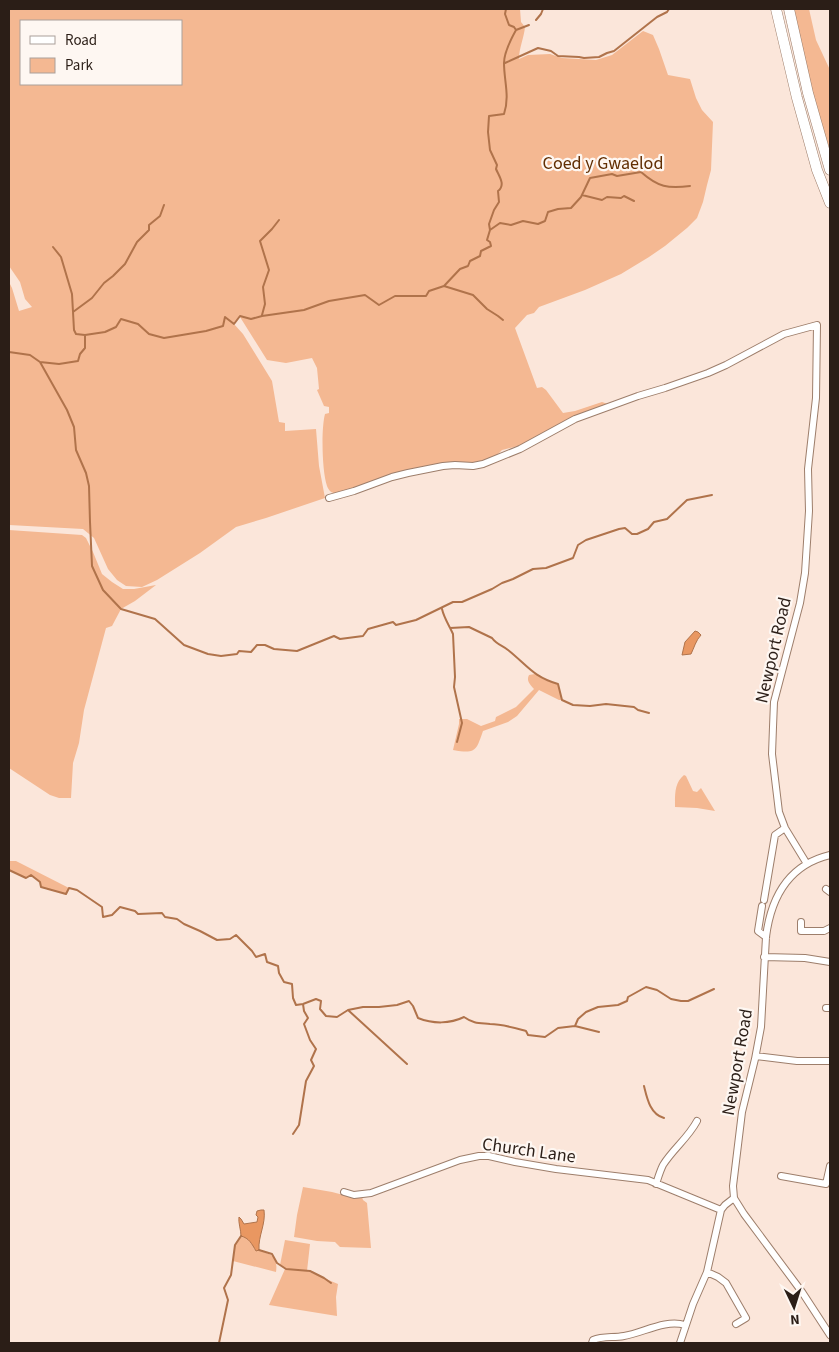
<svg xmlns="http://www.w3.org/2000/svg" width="839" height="1352" font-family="'Source Sans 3',sans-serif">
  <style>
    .green { fill: #f4b892; fill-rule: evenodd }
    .water { fill: #e99761; stroke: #b0734b }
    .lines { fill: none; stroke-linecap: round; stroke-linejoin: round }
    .stream { stroke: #b0734b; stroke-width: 2 }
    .minor-casing { stroke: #9d7e6b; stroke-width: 8 }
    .highway-casing { stroke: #9d7e6b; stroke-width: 11 }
    .minor { stroke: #fff; stroke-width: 6 }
    .highway { stroke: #fff; stroke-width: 10 }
    .labels { text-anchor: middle; stroke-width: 4.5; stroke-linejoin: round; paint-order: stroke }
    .park-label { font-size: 18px; fill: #622e02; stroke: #fef7f2 }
    .street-label { font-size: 18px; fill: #2b1e17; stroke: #fef7f2 }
  </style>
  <rect width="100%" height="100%" fill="#fbe6da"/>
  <path class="green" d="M9 9H520L521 22 525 27C524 38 519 48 519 59L528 55 550 54 562 58 596 60 612 55 643 31 653 35 659 49 668 75 690 79 696 98 702 110 713 122 711 170 707 185 703 202 697 218 687 228 665 246 649 257 621 274 585 290 539 307 534 313 527 315 515 328 537 388 542 387 546 390 563 413 575 411 602 402 608 404 522 445 502 450 497 455 481 462 466 463H458L335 494C331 492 329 491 327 486 322 471 321 429 325 414L329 413V407L324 406 317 390 319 389 317 368 312 358 286 363 267 360 240 317 234 324 243 334 272 381 279 422 285 423V431L316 429 319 466 325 498 266 518 236 527 200 553 157 580 142 587 126 586 117 580 108 569 94 538 83 529 9 525V282L12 288 19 311 32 307 25 299 20 282 9 266ZM21 21H181V84H21Z
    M794 9H809L816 40 830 70V150L816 110Z
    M9 530 82 535 86 538 93 552 102 574 112 582 123 589H134L156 585 135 601 121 609 112 626 106 628 84 710 79 743 73 763 71 798H59L50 795 9 768Z
    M535 674 545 680 558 684 562 700H559L539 690 517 716 508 722 483 731C476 751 476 754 453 750L459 724V719H467L481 726 495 721 496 717 516 707 534 689C530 684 526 681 529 675Z
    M684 775 686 776 693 791 697 792 701 788 715 811 697 808 675 807C675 796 674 783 684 775Z
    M9 861H16L69 888 66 894 41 887 40 882 31 875 26 878 9 870Z
    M303 1187 332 1192 351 1197H362L363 1200 367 1203 371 1248 340 1247 335 1242 317 1241 294 1237 297 1215Z
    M241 1236C249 1238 252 1244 256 1251L259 1250C272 1255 278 1256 276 1272L233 1261 235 1245Z
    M285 1240 310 1244 307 1271 338 1284 336 1297 337 1316 269 1305 285 1269 280 1265Z"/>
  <path class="water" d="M695 631 698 632 701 635C696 640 694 648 691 654L682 655 685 642Z
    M261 1210H264C266 1224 258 1236 259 1250L256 1251C252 1244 249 1238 241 1236 241 1230 238 1222 239 1217L241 1219 244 1224 257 1222 258 1217 256 1215 257 1211Z"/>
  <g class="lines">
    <path class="stream" d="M536 20 541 14 543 9
      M516 30 529 25
      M505 63 538 48 551 51 558 56 579 57 584 58 599 57 607 53 614 51 657 17 667 12 669 9
      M582 195 602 200 607 197 621 198 624 196 634 201
      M490 230 500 223 511 225 523 221 538 224 545 221 548 212 558 209 571 208 581 197 590 178 612 174 617 176 641 172C658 187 668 189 690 186
      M53 247 61 257 72 294 74 330 76 334 85 335
      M444 286 473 295 487 309 498 316 503 320
      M73 312 92 298 104 283 113 276 125 264 137 242 149 230V225L160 216 164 205
      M262 315 265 304 263 287 269 270 260 241 272 229 279 220
      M9 352 30 355 40 362 59 364 78 361 80 354 85 348V335L105 332 116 327 121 319 138 324 149 334 164 338 206 331 223 326 225 317 234 324 240 316 251 319 262 316 304 310 329 301 365 295 379 305 395 296H426L429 291 444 286 460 269 468 266 470 261 480 256 481 251 491 246 490 242 487 240 490 230 489 224 494 210 499 202 498 191C506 185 499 176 496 169L497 165 490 150 488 132 489 116 504 114C510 96 504 81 504 63 504 53 511 39 516 30L514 27 509 25 505 14 506 9
      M40 362 67 410 74 427 76 450 86 473 89 486 90 522 92 566 103 590 121 609 155 619 184 645 208 654 221 656 237 654 239 651 251 652 257 645H265L274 649 297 651 334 636 340 639 363 636 368 629 393 622 396 625 416 620 453 602H462L492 589 502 583 513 579 533 569 546 568 573 558 578 545 586 540 619 529 625 528 632 534H637L648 529 654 522 667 519 687 500 712 495
      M442 609C444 618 449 625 453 634L455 677 454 687 462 723 457 742
      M450 628 469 627 492 638C496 644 503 646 508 650 527 665 533 677 558 684L562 700 573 705 590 706 606 704 634 707 638 710 649 713
      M9 870 26 878 31 875 40 882 41 887 66 894 69 888 77 890 102 907 103 917 112 915 120 907 135 911 138 914 162 913 165 917 177 919 184 924 200 931 217 940 230 939 236 935 252 951 256 957 265 954 267 962 278 966 279 973 284 982 292 984 293 998 296 1005 303 1004 316 999 321 1001 320 1009 326 1016 337 1017 348 1010 363 1007H379L397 1005 409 1001 413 1006 418 1018C433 1024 450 1024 464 1017 474 1024 479 1023 490 1024 502 1024 515 1028 526 1031L528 1035 545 1037 558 1028 575 1026 599 1032
      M348 1010 407 1064
      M575 1026 578 1019 586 1012 598 1007 618 1005 627 1001 628 997 646 987 657 990 671 999 681 1001H688L714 989
      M644 1086C647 1098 650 1114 664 1118
      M293 1134 299 1125 306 1081 314 1066 311 1060 316 1049 310 1040 304 1024 308 1018 304 1011 303 1004
      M259 1250 272 1254 277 1263 286 1269 310 1271 324 1278 331 1283
      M219 1343 228 1300 224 1288 231 1275 235 1245 241 1236"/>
    <g class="minor-casing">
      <path id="minor" d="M329 498 354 491 392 477 408 473 443 466 455 465 473 466 483 464 520 449 575 419 638 396 665 388 708 373 726 365 784 334 817 325 816 398 808 469 809 511 805 573 800 603 774 702 773 727 772 754 779 812 785 828 807 864
        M830 855C788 865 771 897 766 937L761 1027 755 1059 742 1112 733 1186 734 1198 744 1214 802 1292 830 1335
        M826 889 830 892
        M764 900 775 835 785 828
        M762 906 758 931 766 937
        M801 922V931H824L830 928
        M764 957 805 958 830 962
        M826 1008H830
        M756 1056 797 1061H830
        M781 1176 826 1184 830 1166
        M656 1184C658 1178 660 1171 663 1165 673 1149 688 1138 697 1121
        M344 1192 354 1195 371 1193 460 1160 479 1156H489L515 1162 556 1169 648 1180 721 1210
        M707 1272 718 1277 726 1283 746 1318 736 1324
        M592 1343 593 1340C603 1336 613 1338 624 1336 643 1333 665 1319 685 1325
        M680 1343 693 1304 707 1272 721 1210 725 1205 734 1198"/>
    </g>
    <g class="highway-casing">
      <path id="highway" d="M776 9 797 98 817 170 830 203
        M789 9 808 93 830 170"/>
    </g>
    <use href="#minor" class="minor"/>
    <use href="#highway" class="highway"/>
  </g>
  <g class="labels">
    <g class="park-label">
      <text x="603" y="169">Coed y Gwaelod</text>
    </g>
    <g class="street-label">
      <text transform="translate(773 650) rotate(-77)" y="6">Newport Road</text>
      <text transform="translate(737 1062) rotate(-80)" y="6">Newport Road</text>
      <text transform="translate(529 1150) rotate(8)" y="6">Church Lane</text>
    </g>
  </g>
  <rect width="839" height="1352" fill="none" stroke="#2b1e17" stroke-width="20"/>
  <rect x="20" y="20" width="162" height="65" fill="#fef7f2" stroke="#aaa09a"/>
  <rect x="30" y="36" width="25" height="8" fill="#ffffff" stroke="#aaa09a"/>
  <text x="65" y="45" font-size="15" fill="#2b1e17">Road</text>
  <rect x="30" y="58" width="25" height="15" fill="#f4b892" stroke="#aaa09a"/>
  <text x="65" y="70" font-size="15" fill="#2b1e17">Park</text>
  <g transform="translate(794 1307) rotate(176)" stroke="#fef7f2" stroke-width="4" paint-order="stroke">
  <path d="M0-4L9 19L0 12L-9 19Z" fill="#2b1e17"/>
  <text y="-8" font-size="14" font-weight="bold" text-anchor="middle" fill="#2b1e17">N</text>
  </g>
</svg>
